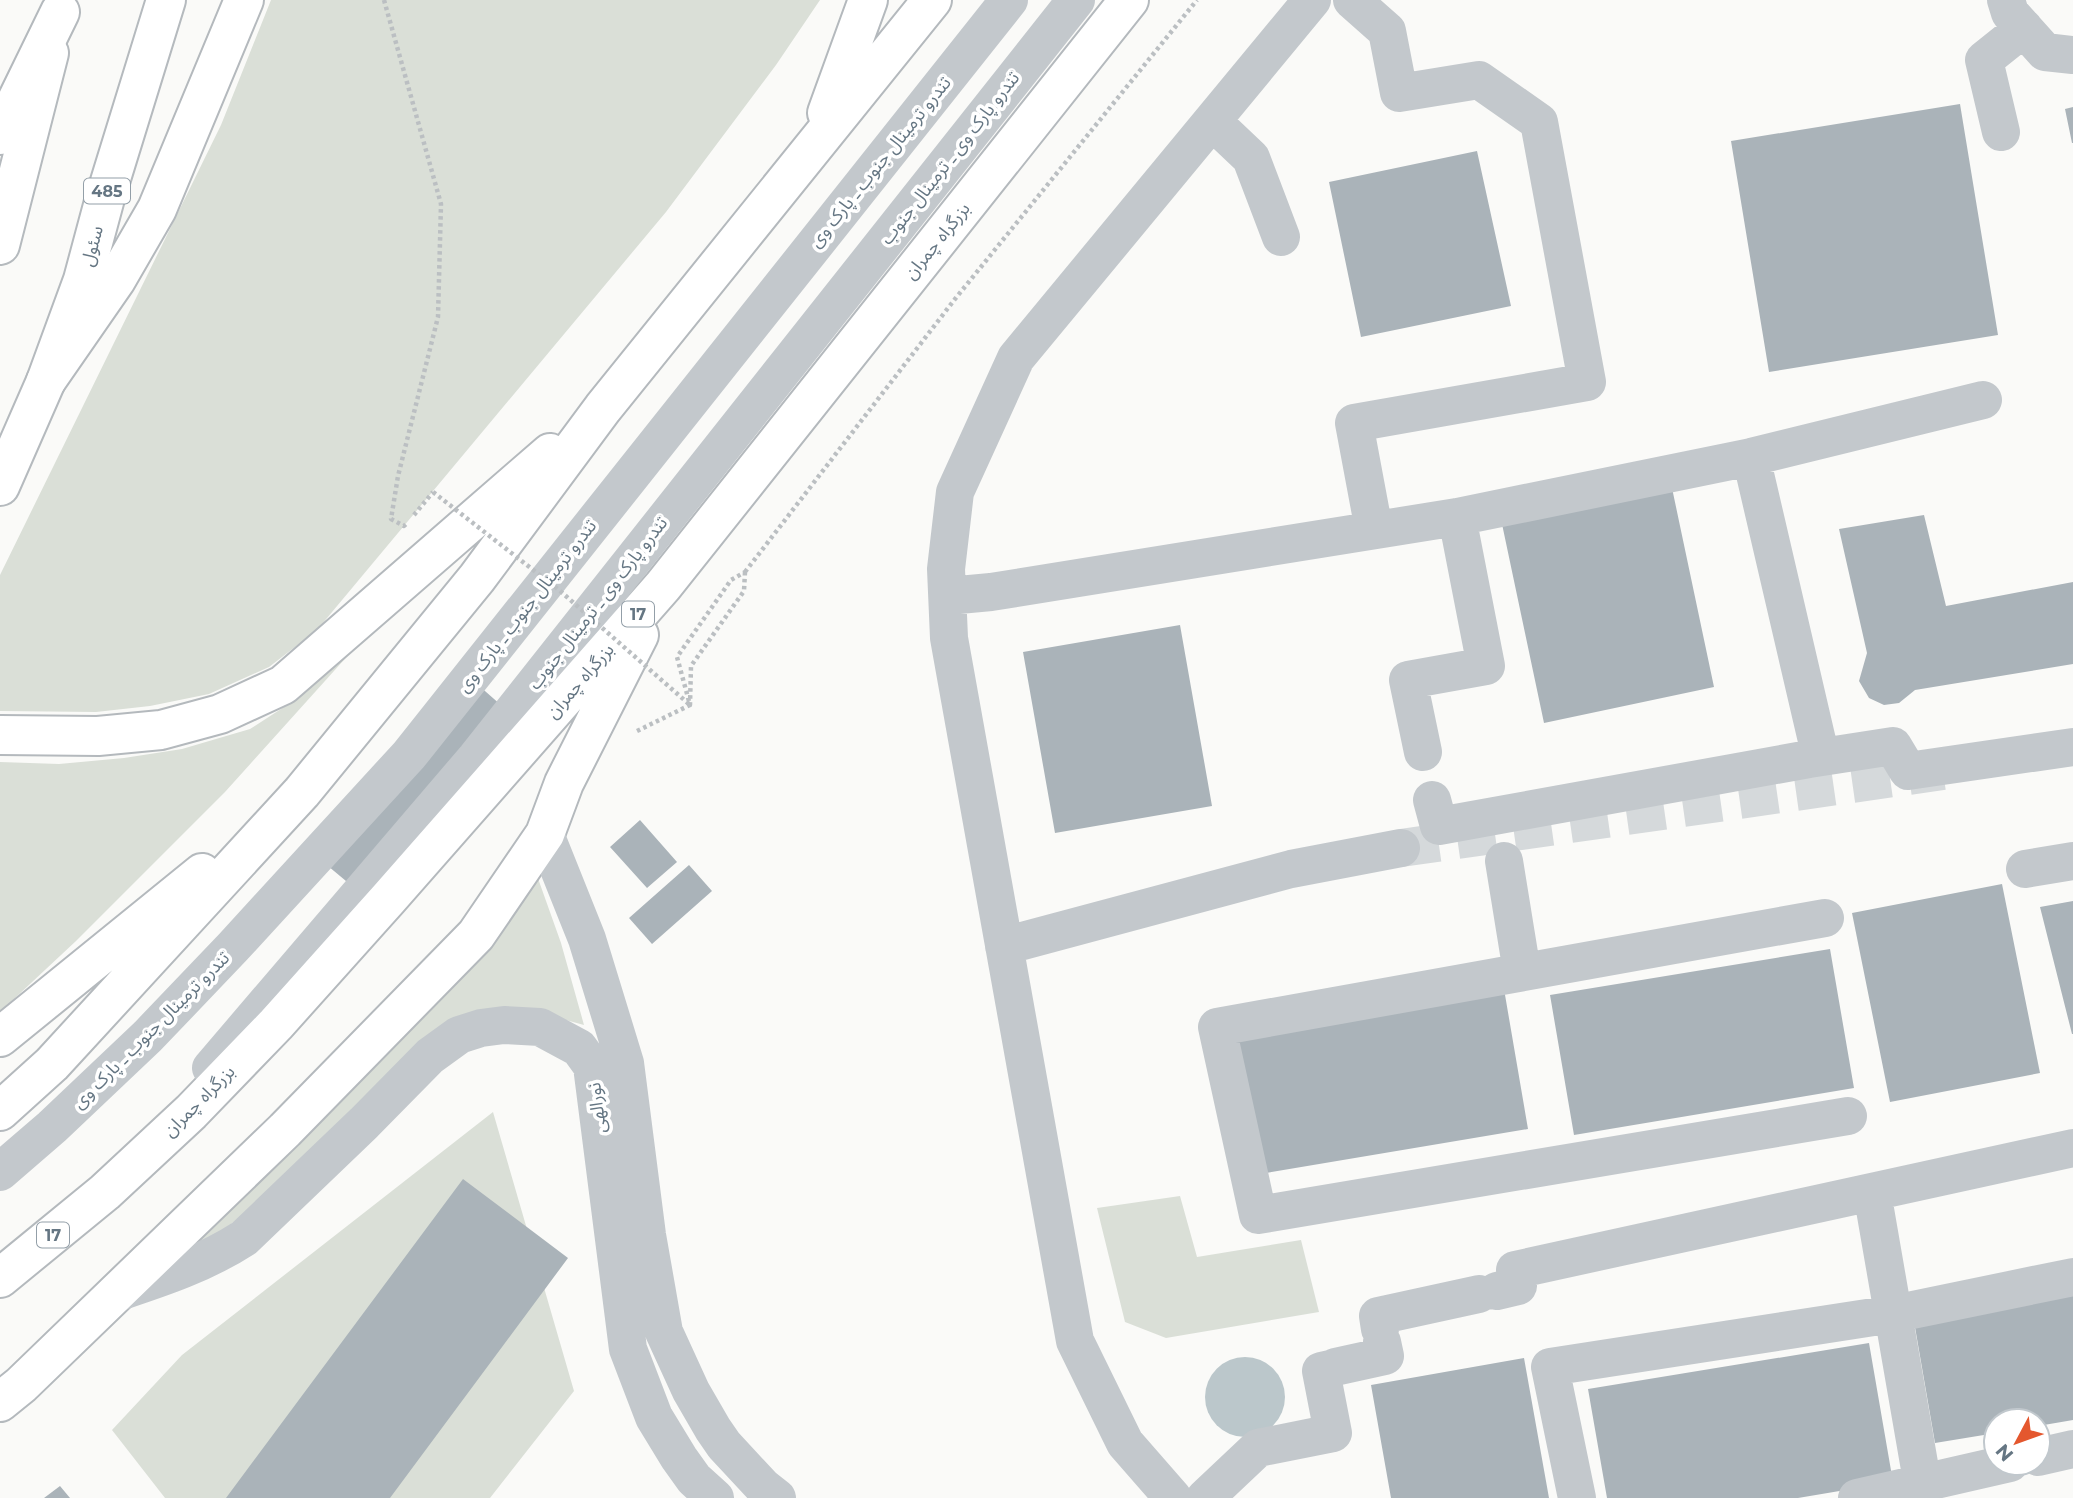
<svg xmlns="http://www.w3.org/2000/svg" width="2073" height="1498" font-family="Montserrat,'Noto Sans Arabic',sans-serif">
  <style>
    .green { fill: #dadfd7 }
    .water { fill: #bbc7cb }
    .building { fill: #aab3b9 }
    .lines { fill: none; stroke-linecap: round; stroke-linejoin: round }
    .minor-tunnel { stroke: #d5d9db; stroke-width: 38; stroke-dasharray: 38 19; stroke-linecap: butt }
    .major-casing { stroke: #b5babe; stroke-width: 42 }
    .highway-casing { stroke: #b4b9bd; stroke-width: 42 }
    .path { stroke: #bbbfc2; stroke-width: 4.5; stroke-dasharray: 3.5 3.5; stroke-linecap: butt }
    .minor { stroke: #c3c8cc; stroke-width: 38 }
    .major { stroke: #fff; stroke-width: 38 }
    .highway { stroke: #fff; stroke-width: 38 }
    .path-bridge { stroke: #bbbfc2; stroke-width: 4.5; stroke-dasharray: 3.5 3.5; stroke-linecap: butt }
    .labels { text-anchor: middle; stroke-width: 7; stroke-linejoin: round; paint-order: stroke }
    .shield { fill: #fff; stroke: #939fa8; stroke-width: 2 }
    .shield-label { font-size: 16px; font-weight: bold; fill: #657683 }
    .street-label { font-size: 18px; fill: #657683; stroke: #fff }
  </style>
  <rect width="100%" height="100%" fill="#fafaf8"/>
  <path class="green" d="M271 0H820L776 65 666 212 317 630 269 667 209 694 150 706 96 712 0 711V575L221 125Z
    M361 641 225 792 76 941 0 1012V762L59 764 124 758 182 749 250 729 298 698Z
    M535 870 561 943 584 1025 529 1010 506 1009 271 1194 187 1257 205 1225Z
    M493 1112 574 1391 490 1498H165L112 1430 182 1355Z
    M1180 1196 1197 1257 1301 1240 1319 1312 1166 1338 1125 1322 1097 1208Z"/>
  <path class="water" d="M1205 1397a40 40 0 1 1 80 0a40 40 0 1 1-80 0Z"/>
  <path class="building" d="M1960 104 1998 335 1769 372 1731 141Z
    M2073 107V143H2072L2065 109Z
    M1477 151 1511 306 1361 337 1329 182Z
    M1672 488 1714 687 1544 723 1502 524Z
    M1924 515 1946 606 2073 582V664L1915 690 1899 703 1884 705 1869 698 1859 681 1867 653 1839 529Z
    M1180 625 1212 806 1055 833 1023 652Z
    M477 684 502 706 352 886 322 861Z
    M640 820 677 862 647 888 610 847Z
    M689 865 712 891 652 944 629 918Z
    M2002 884 2040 1073 1890 1102 1852 913Z
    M2073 901V1034H2072L2040 907Z
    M1830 949 1854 1088 1574 1135 1550 995Z
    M1504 989 1528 1129 1248 1176 1224 1037Z
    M463 1179 568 1258 390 1498H226Z
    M2073 1276V1420L2038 1426V1421H1996V1433L1935 1443 1911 1304Z
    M1869 1343 1893 1482 1798 1498H1607L1588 1389Z
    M1524 1358 1549 1498H1391L1371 1385Z
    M60 1486 70 1498H44Z"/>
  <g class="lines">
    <path class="minor-tunnel" d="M1401 848 1943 771"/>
    <g class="major-casing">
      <path id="major" d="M0 245 49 53
        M0 486 46 381 83 280 105 198 166 0"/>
    </g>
    <g class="highway-casing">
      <path id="highway" d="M827 113 868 0
        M0 135 60 12
        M46 381 116 280 157 209 244 0
        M0 735 98 736 161 730 220 714 283 685 550 453
        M0 1037 202 873
        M0 1111 52 1064 302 792 477 578 603 408 932 0
        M0 1278 105 1192 191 1112 276 1024 388 899 663 586 1129 0
        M0 1402 21 1385 285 1130 476 935 545 834 564 783 639 635"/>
    </g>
    <path class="path" d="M384 0 441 204 438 317 398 476 391 519 404 526 406 524
      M414 515 433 492
      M745 572 955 299 1197 0
      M745 572 744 591 691 666 690 705 677 657 731 580Z
      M637 731 690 705"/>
    <path class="minor" d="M1352 0 1387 31 1399 93 1479 80 1539 122 1587 382 1354 423 1374 530
      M2006 0 2010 13 2045 52 2073 55
      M1212 121 1251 158 1281 237
      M2001 132 1984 60 2024 28
      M1751 457 1818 745
      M948 596 991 592 1457 517 1751 457 1983 400
      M1423 752 1408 680 1486 666 1457 517
      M1432 800 1439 826 1809 759 1893 746 1908 771 2073 747
      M545 834 587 939 625 1063 647 1235 664 1332 691 1391 713 1429 724 1445 763 1487 777 1498
      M1504 861 1522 972
      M2025 869 2073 861
      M1825 918 1217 1027 1258 1215 1848 1116
      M1004 946 1291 869 1401 848
      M211 1068 476 758 1076 0
      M0 1172 52 1127 148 1036 233 947 409 755 1009 0
      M1872 1192 1925 1498
      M1497 1291 1518 1286 1515 1270 2073 1148
      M116 1293C161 1278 204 1264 244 1238L364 1123 430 1056 459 1035 481 1028 504 1025 540 1027 579 1048 592 1066 628 1349 654 1417 679 1458 694 1479 715 1498
      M1380 1329 1378 1316 1479 1294
      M1335 1367 1385 1356 1382 1342
      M2038 1457 2073 1449
      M1173 1498 1125 1443 1075 1341 949 638 946 569 955 492 1016 358 1312 0
      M1205 1498 1258 1448 1333 1433 1321 1371 1330 1369
      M1577 1498 1550 1367 1893 1314 2073 1277
      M1857 1498 2010 1463"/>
    <use href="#major" class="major"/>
    <use href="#highway" class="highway"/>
    <path class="path-bridge" d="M433 492 559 590 690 705"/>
  </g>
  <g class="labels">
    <g class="shield">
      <rect x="84" y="178.5" width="46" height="25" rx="5"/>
      <rect x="622" y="601.5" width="32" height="25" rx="5"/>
      <rect x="37" y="1222.5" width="32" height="25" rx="5"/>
    </g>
    <g class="shield-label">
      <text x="107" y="197">485</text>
      <text x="638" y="620">17</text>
      <text x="53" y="1241">17</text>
    </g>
    <g class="street-label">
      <text transform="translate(950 158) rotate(-52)" y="6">تندرو پارک وی ـ ترمینال جنوب</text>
      <text transform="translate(880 162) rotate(-51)" y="6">تندرو ترمینال جنوب ـ پارک وی</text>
      <text transform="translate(937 241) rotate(-51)" y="6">بزرگراه چمران</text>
      <text transform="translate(92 246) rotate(-75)" y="6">سئول</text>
      <text transform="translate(598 603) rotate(-52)" y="6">تندرو پارک وی ـ ترمینال جنوب</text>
      <text transform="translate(527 606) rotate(-52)" y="6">تندرو ترمینال جنوب ـ پارک وی</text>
      <text transform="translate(580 681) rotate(-49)" y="6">بزرگراه چمران</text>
      <text transform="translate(151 1030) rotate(-45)" y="6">تندرو ترمینال جنوب ـ پارک وی</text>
      <text transform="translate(199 1101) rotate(-45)" y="6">بزرگراه چمران</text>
      <text transform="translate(597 1108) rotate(-97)" y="6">نورالهی</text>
    </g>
  </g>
  <g transform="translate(2017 1442) rotate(229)"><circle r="33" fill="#ffffff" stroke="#c1c8cd" stroke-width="2"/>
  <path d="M0-5L12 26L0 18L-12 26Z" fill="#e4572e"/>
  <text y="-10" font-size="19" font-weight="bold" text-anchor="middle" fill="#657683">N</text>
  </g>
</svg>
